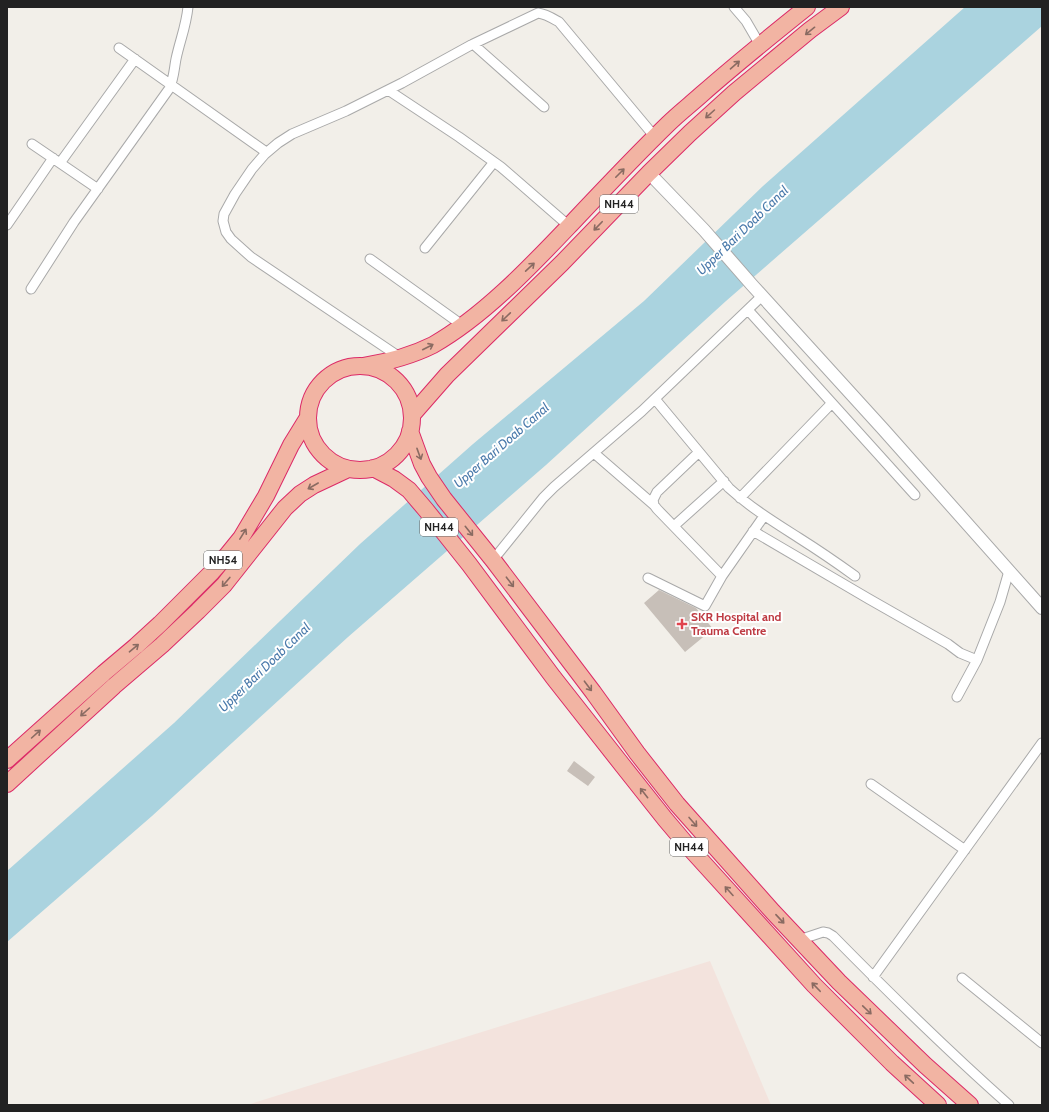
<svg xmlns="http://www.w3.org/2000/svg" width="1049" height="1112" font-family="Cabin,sans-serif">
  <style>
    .military { fill: #f3e3dd }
    .water { fill: #aad3df }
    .building { fill: #c7bfb8 }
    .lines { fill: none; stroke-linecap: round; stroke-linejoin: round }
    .minor-casing { stroke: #a9a9a9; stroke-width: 11 }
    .tertiary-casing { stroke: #a9a9a9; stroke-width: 14 }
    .trunk-casing { stroke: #dc2a67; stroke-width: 18 }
    .minor { stroke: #fff; stroke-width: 9 }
    .tertiary { stroke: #fff; stroke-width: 12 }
    .trunk { stroke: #f2b4a3; stroke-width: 16 }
    .oneway { stroke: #8a6b62 }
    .health-dot { fill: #e0444e; stroke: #fff; stroke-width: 1.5 }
    .labels { text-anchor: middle; stroke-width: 4; stroke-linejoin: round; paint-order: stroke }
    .shield { fill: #fff; stroke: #646464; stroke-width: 1 }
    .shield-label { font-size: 11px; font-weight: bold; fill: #222 }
    .health-label { font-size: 12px; font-weight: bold; fill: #be3a42; stroke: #fff; text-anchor: start }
    .water-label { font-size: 13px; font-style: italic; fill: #4a7aab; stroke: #fff }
  </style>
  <rect width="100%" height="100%" fill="#f2efe9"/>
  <path class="military" d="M710 961 771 1105H247Z"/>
  <path class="water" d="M965 7H1042V26L726 301 546 465 348 637 152 816 7 942V871L174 723 360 544 473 444 644 301 763 186Z"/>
  <path class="building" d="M659 590 696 608 713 629 685 652 644 603Z
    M574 761 595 777 588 786 567 771Z"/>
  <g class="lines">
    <g class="minor-casing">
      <path id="minor" d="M734 7 746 21 760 45
        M473 44 544 107
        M119 48 266 152
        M388 90 459 137 501 167 569 226
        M32 144 98 189
        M60 163 135 59
        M7 225 53 158
        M425 248 494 162
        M370 259 462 325
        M31 289 74 222 169 89C174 79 174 69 176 59 180 40 186 27 188 7
        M748 310 915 495
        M401 358 251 257 231 239 226 232 223 221 224 214 235 194 252 169 265 154 278 143 292 134 346 111 402 83 471 45 538 13C546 14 552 18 559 22L655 137
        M655 399 729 488C751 508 774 522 799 538 818 550 837 563 855 576
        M699 452 657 492 653 500 654 505 657 509 722 576 764 516
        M594 453 654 505
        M740 498 832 403
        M674 526 724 481
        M753 531 869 599 948 644 960 653 977 660 1000 602 1009 571
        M493 560 543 498 554 487 642 411 762 296
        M648 578 705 606 722 576
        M957 697 977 660
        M871 784 965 850
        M799 940 823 932 828 933 833 936C890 994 948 1051 1009 1105
        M873 977 1042 743
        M962 978 1042 1043"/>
    </g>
    <g class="tertiary-casing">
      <path id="tertiary" d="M649 173 704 230 752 285 883 429 1042 608"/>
    </g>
    <g class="trunk-casing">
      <path id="trunk" d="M364 366C388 362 411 356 433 345 484 316 531 266 571 224 603 190 635 156 668 124 679 113 691 104 702 94 736 64 772 35 807 7
        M308 418a52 52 0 1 1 104 0a52 52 0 1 1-104 0Z
        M412 415 447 375 562 263 649 173 690 133 734 93 810 30 841 7
        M410 431 422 464 429 477 444 499 493 560 593 692 637 753 677 804 773 912 839 982 925 1065 970 1105
        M373 468 394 479 409 490 426 510 469 564 553 677 623 766 665 819 687 845 814 985 892 1063 938 1105
        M7 760 104 673 136 646 160 624 212 572 228 554 241 538 266 496 291 445 307 419
        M7 784 114 686 162 645 198 611 224 585 285 508 300 494 314 485 348 469"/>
    </g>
    <use href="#minor" class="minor"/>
    <use href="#tertiary" class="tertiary"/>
    <use href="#trunk" class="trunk"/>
  </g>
  <defs><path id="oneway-shaft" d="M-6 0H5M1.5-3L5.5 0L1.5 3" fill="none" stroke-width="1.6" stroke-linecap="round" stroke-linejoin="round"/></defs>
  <g class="oneway">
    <use href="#oneway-shaft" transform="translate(810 31) rotate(141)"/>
    <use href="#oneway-shaft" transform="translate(735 65) rotate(-41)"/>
    <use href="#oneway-shaft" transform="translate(710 114) rotate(138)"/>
    <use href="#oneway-shaft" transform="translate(620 173) rotate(-45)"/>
    <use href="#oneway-shaft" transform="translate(598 226) rotate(134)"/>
    <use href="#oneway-shaft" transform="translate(530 267) rotate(-43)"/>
    <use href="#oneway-shaft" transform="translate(506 317) rotate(136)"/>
    <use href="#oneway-shaft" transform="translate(428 347) rotate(-27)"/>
    <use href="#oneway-shaft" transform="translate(419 454) rotate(70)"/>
    <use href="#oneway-shaft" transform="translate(313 486) rotate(150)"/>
    <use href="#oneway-shaft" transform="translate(469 531) rotate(51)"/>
    <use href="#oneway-shaft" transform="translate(243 534) rotate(-58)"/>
    <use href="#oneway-shaft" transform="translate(226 582) rotate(130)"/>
    <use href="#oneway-shaft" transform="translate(510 582) rotate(53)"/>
    <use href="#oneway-shaft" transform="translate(134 648) rotate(-40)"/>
    <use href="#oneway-shaft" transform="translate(588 686) rotate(53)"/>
    <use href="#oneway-shaft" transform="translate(85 712) rotate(138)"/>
    <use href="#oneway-shaft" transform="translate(36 734) rotate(-42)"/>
    <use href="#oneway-shaft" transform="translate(644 793) rotate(-128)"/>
    <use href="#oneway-shaft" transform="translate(693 822) rotate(49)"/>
    <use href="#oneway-shaft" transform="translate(729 891) rotate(-132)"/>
    <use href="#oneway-shaft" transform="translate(780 919) rotate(47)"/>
    <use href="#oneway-shaft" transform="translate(816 987) rotate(-134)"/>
    <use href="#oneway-shaft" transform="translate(867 1010) rotate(44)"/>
    <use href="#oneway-shaft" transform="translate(909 1079) rotate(-137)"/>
  </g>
  <path class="health-dot" d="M680 618h4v4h4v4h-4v4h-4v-4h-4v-4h4z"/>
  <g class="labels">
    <g class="shield">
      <rect x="600" y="195" width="38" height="18" rx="3"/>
      <rect x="420" y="518" width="38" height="18" rx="3"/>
      <rect x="204" y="551" width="38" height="18" rx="3"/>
      <rect x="670" y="838" width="38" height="18" rx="3"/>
    </g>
    <g class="shield-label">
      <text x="619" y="208">NH44</text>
      <text x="439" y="531">NH44</text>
      <text x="223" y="564">NH54</text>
      <text x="689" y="851">NH44</text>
    </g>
    <g class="health-label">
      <text x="691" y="621">SKR Hospital and<tspan x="691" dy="14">Trauma Centre</tspan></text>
    </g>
    <g class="water-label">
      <text transform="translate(742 230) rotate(-44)" y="5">Upper Bari Doab Canal</text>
      <text transform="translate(501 445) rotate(-41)" y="5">Upper Bari Doab Canal</text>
      <text transform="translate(264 667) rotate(-44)" y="5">Upper Bari Doab Canal</text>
    </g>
  </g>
  <rect width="1049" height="1112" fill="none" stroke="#222222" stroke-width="16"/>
</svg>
